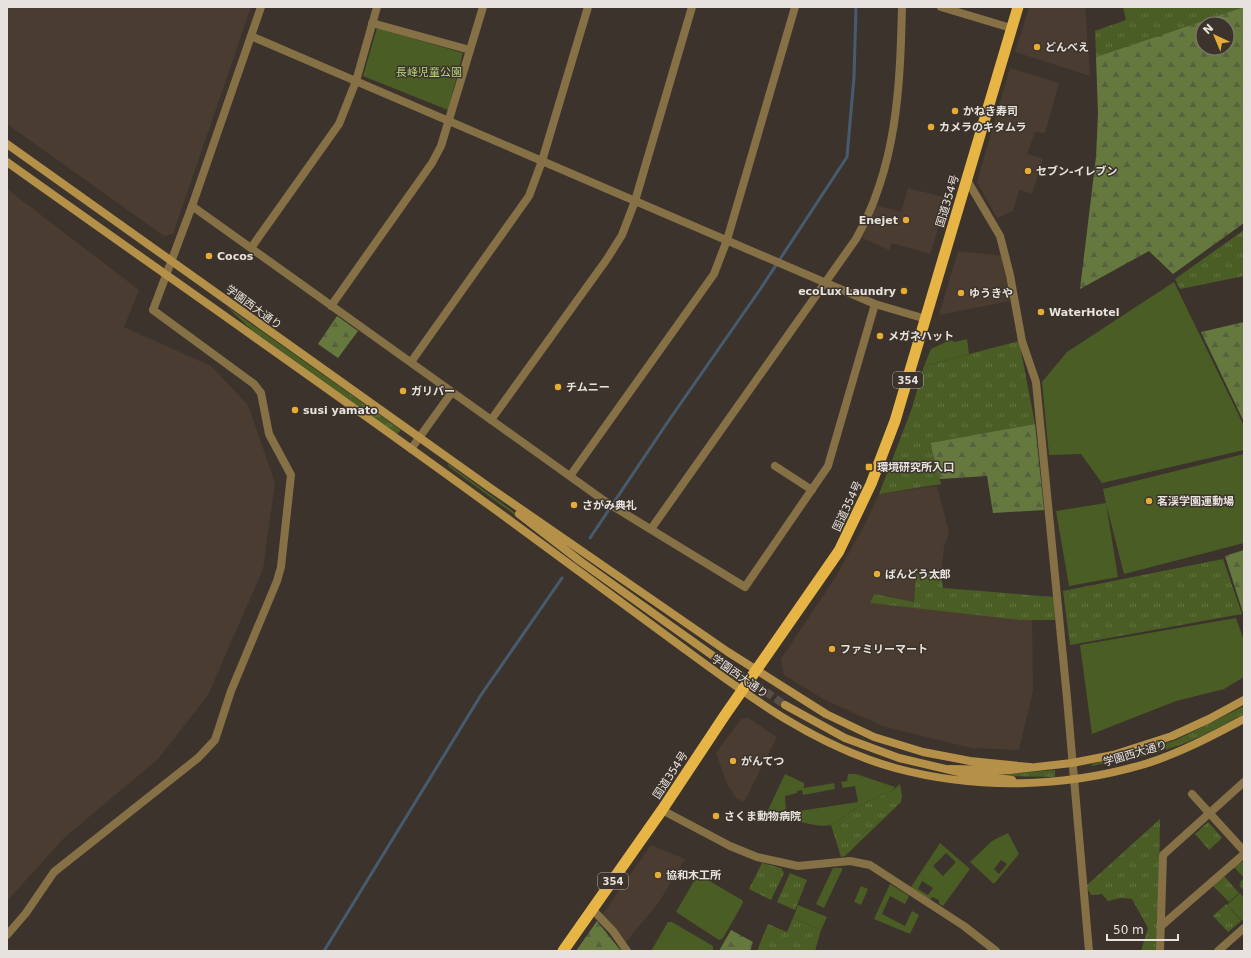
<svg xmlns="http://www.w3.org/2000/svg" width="1251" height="958" font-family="'DejaVu Sans','Noto Sans JP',sans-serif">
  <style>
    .built { fill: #4a3c30 }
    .grass { fill: url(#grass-tufts) }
    .forest { fill: url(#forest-firs); fill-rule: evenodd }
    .green { fill: #4a5d24; fill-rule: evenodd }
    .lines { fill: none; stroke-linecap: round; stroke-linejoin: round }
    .stream { stroke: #475b70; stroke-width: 3 }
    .secondary-tunnel { stroke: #564e47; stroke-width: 8; stroke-dasharray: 8 4; stroke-linecap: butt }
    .minor { stroke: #867045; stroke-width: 8 }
    .tertiary { stroke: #867045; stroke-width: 8 }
    .secondary { stroke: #b49048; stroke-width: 8 }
    .trunk { stroke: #e7b446; stroke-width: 11 }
    .poi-dot { fill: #e6ac36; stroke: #3c342c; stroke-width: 1.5 }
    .labels { text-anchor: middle; stroke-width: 3; stroke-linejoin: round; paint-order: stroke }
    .shield { fill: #3c342c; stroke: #b4aea8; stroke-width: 1 }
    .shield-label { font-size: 10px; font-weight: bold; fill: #e7e2dd }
    .poi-label { font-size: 11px; font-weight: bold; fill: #e7e2dd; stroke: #3c342c; text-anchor: start }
    .park-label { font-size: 11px; fill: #b5d47d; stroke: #3c342c }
    .street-label { font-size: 11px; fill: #e7e2dd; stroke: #3c342c }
  </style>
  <defs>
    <pattern id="grass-tufts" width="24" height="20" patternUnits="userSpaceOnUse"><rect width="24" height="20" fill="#4a5d24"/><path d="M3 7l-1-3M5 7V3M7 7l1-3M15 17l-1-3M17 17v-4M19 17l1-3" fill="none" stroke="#647443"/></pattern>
    <pattern id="forest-firs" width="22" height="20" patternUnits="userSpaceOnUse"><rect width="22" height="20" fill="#65793e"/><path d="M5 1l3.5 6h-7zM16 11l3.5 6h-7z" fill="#576140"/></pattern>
  </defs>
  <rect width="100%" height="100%" fill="#3c342c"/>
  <path class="built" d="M7 7H251L173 234 164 236 7 124Z
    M1029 7H1085L1090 76 1015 52Z
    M1010 68 1059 83 1045 133 1035 132 1027 154 1043 159 1032 194 1019 190 1013 211 997 218 977 182Z
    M908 188 948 198 930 254 892 243 889 250 862 238 876 205 901 212Z
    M7 189 139 290 124 327 211 366 248 405 275 483 263 569 208 695 158 759 64 838 7 901Z
    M958 251 1003 256 1010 301 939 315Z
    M937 486 949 532 944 547 941 573 916 574 914 602 874 594 870 603 1032 620 1033 691 1019 750 972 748 885 727 825 700 784 675 781 659 835 578 866 522 879 494Z
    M748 718 777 737 744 802 736 798 728 786 716 753 741 719Z
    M651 845 685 859 659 902 625 943 602 915Z"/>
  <path class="grass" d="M1123 7H1244L1096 57 1095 31 1126 20Z
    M1244 230V276L1180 289 1175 279Z
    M226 306 401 430 397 434 252 330Z
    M1019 341 1035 424 931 443 941 484 879 494 912 408 924 366Z
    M448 464 543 533 542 535 448 466Z
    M1223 559 1242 614 1070 645 1063 591Z
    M941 573 943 588 1054 597 1055 620H1020L870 603 874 594 914 602 916 574Z
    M1244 706V714C1221 726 1199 739 1174 747 1148 756 1119 760 1092 766V764L1139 753 1176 740Z
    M1055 770V777L1003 776 978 772 1002 774Z
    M900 784 902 797 901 802 845 856 841 857 831 825 866 802 892 791Z
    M1160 819 1158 951H1141L1148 928 1132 899 1121 898 1108 901 1102 894 1091 895 1086 886Z
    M1208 822 1222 838 1209 850 1195 834Z
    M762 863 781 868 784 873 771 900 749 889Z
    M790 873 807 880 795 910 777 902Z
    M1224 876 1239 893 1229 902 1213 886Z
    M1226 904 1241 921 1228 932 1213 916Z
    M793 918 821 930 815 951H757L768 924 787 932Z"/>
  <path class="forest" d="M1244 7V223L1173 274 1149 251 1080 289 1096 157 1098 114 1096 57ZM1203 24H1227V48H1203Z
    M337 316 358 331 338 358 318 344Z
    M1244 322V422L1201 332Z
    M1035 424 1044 510 993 513 987 476 940 479 930 443Z
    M1244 550V616L1225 556Z
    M597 921 621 951H576Z
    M731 930 753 942 750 951H719Z"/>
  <path class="green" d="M377 28 463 53 448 110 363 76Z
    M1174 282 1244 426V450L1102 483 1081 454 1049 455 1042 382 1067 352Z
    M967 339 969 354 924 366 931 349 950 340 955 342Z
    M1244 454V543L1124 574 1106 503 1118 577 1069 586 1056 511 1106 503 1103 489Z
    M1236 618 1244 641V677L1224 689 1176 701 1092 734 1080 645Z
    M785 774 804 783V788L847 781 848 774H856L895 787 892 791 866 802 831 825C814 829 785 816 768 810ZM841 782 843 788 855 786 858 802 786 813 785 796 797 793V791L802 790 803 795 835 789 834 783Z
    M1008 833 1019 854 994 884 970 862 992 841ZM1001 860 1007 864 999 874 994 869Z
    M940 843 970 869 943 906 939 904V900L932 897 930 900 911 887ZM946 853 956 862 943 876 933 866ZM922 881 933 888 928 895 918 889Z
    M1241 862H1244V888L1242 889 1239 885 1241 884 1240 882 1244 878 1234 867Z
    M833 868H842V870L824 908 816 904Z
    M697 876H701L742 900 743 903 723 938 719 940 676 912Z
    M890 884 909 896 905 904 890 896 882 914 905 926 912 911 919 915 910 934 874 919Z
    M861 886 868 889 861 905 854 902Z
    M1240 893 1244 898V919L1242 921 1227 905Z
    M798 905 827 917 821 930 793 918Z
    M668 922H672L713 946V951H651Z"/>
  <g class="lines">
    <path class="stream" d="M590 538 667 423 759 291 847 157 854 77 856 7
      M324 951 481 695 562 578"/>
    <path class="secondary-tunnel" d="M716 658 785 705"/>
    <path class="minor" d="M372 23 470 50
      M251 36 875 304 926 319
      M192 206 606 502 745 587 828 466 875 304
      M251 248 339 124 356 81 377 7
      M331 306 432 163 441 146 483 7
      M411 362 529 196 542 161 588 7
      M491 420 607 259 622 235 635 201 692 7
      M411 449 452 392
      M775 466 812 490
      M570 476 714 274 727 240 795 7
      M651 529 856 239C897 166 900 88 902 7
      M662 810 730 846 757 857 798 866 850 861 870 865 964 926 996 951
      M592 909 613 931 627 951
      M1160 927 1244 854
      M1160 951 1163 855 1244 782"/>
    <path class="tertiary" d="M941 7 1011 28
      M967 180 1000 236 1010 275 1022 341 1036 382 1067 698 1089 951
      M1192 794 1244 851
      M7 935 26 913 54 872 198 758 215 740 231 691 277 581 281 567 291 475 269 434 261 393 254 384 153 310 192 206 261 7
      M1218 951 1244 928"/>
    <path class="secondary" d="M7 144 489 487 728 652 826 714 874 737 923 752 970 761 1029 767
      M7 162C174 281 343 398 508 519 562 559 617 599 671 639 742 691 809 744 895 768 977 790 1064 788 1145 764 1180 753 1212 736 1244 719
      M519 514 580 561 716 658
      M785 705 845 738 899 758 967 774 1012 780
      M949 769 1010 770 1072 763 1113 755 1172 736 1209 719 1244 700"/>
    <path class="trunk" d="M563 951 662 810 725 715 839 551 871 484 895 421 1018 7"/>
  </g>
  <g class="poi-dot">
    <circle cx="1037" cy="47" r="4"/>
    <circle cx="955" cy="111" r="4"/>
    <circle cx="931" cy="127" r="4"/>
    <circle cx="1028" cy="171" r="4"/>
    <circle cx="906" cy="220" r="4"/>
    <circle cx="209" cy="256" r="4"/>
    <circle cx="904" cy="291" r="4"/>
    <circle cx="961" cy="293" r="4"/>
    <circle cx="1041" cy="312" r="4"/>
    <circle cx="880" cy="336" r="4"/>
    <circle cx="558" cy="387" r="4"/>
    <circle cx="403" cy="391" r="4"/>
    <circle cx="295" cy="410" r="4"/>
    <rect x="865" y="463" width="8" height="8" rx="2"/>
    <circle cx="1149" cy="501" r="4"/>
    <circle cx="574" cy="505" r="4"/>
    <circle cx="877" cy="574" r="4"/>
    <circle cx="832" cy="649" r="4"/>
    <circle cx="733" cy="761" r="4"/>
    <circle cx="716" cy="816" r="4"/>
    <circle cx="658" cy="875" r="4"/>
  </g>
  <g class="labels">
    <g class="shield">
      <rect x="893" y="372" width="30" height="16" rx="3"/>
      <rect x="598" y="873" width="30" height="16" rx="3"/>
    </g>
    <g class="shield-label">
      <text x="908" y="384">354</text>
      <text x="613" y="885">354</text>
    </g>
    <g class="poi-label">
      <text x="1045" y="51">どんべえ</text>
      <text x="963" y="115">かねき寿司</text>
      <text x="939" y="131">カメラのキタムラ</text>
      <text x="1036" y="175">セブン-イレブン</text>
      <text x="898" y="224" text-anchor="end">Enejet</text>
      <text x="217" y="260">Cocos</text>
      <text x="896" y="295" text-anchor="end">ecoLux Laundry</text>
      <text x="969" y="297">ゆうきや</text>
      <text x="1049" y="316">WaterHotel</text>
      <text x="888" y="340">メガネハット</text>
      <text x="566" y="391">チムニー</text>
      <text x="411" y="395">ガリバー</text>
      <text x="303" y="414">susi yamato</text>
      <text x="877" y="471">環境研究所入口</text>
      <text x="1157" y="505">茗渓学園運動場</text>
      <text x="582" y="509">さがみ典礼</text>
      <text x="885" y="578">ばんどう太郎</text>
      <text x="840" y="653">ファミリーマート</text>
      <text x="741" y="765">がんてつ</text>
      <text x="724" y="820">さくま動物病院</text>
      <text x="666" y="879">協和木工所</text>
    </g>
    <g class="park-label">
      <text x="429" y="76">長峰児童公園</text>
    </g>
    <g class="street-label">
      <text transform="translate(947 201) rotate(-73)" y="4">国道354号</text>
      <text transform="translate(254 307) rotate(36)" y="4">学園西大通り</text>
      <text transform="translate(847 506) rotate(-65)" y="4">国道354号</text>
      <text transform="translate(740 676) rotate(35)" y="4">学園西大通り</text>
      <text transform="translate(1135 753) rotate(-16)" y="4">学園西大通り</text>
      <text transform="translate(670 775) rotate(-57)" y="4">国道354号</text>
    </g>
  </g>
  <rect width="1251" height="958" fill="none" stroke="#e7e2dd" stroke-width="16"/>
  <g transform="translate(1215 36) rotate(316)"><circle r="19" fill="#3c342c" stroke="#807a73"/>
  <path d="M0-3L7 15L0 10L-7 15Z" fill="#e6ac36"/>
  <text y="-6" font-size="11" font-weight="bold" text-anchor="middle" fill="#e7e2dd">N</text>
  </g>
  <path d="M1107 934v6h71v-6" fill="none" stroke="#e7e2dd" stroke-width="2"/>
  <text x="1113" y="934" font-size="12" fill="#e7e2dd" stroke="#3c342c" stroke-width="3" paint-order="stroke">50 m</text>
</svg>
